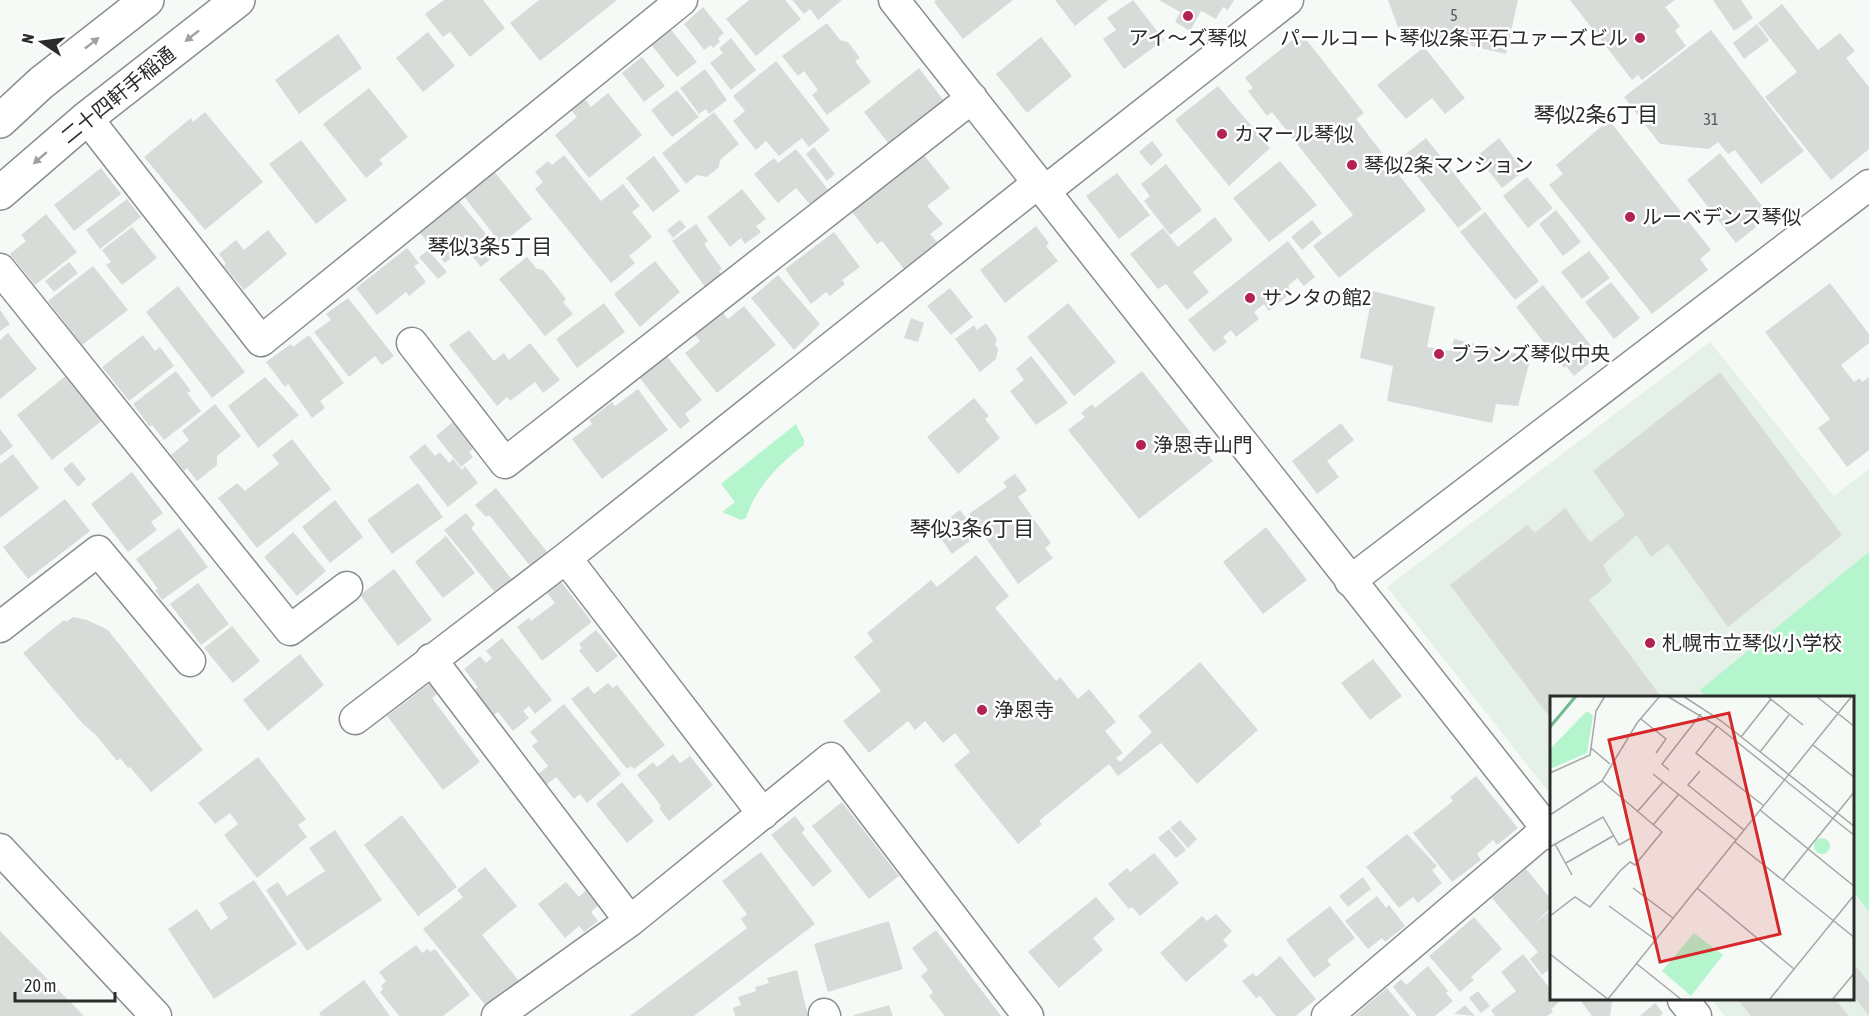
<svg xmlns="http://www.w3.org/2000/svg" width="1869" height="1016" font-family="'Asap Condensed','Noto Sans JP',sans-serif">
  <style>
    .built { fill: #e4f0e8 }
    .green { fill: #b4f5ce }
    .building { fill: #d8dcd9 }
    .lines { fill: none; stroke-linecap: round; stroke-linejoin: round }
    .minor-casing { stroke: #8a8f8c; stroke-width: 33 }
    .tertiary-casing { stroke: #8a8f8c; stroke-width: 36 }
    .minor { stroke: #fff; stroke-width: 30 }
    .tertiary { stroke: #fff; stroke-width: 33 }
    .oneway { fill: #9fa09f }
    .poi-dot { fill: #b22252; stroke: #fff; stroke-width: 2 }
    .labels { text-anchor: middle; stroke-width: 5; stroke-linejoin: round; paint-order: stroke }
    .number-label { font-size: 16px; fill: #565856 }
    .poi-label { font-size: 20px; fill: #2a2c2a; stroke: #fff; text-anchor: start }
    .street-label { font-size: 20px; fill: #2a2c2a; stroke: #fff }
    .neighbourhood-label { font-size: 21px; fill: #2a2c2a; stroke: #fff }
    .inset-river { fill: none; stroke: #72ba90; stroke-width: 3 }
    .inset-road { fill: none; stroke: #a4a8a5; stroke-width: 1.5 }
    .view { fill: #d62828; fill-opacity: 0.15; stroke: #d62828; stroke-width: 3 }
    .inset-edge { fill: none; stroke: #2a2c2a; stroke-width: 3 }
  </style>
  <rect width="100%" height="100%" fill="#f5faf7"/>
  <path class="built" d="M1710 342 1834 496 1869 469V1016H1725L1712 1000H1852V698H1551V795L1387 587Z"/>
  <path class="green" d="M796 424 804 440V445C779 464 756 487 746 518L741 520 722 512 735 502 721 484Z
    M1869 552V912L1853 890 1852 698H1706L1700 690Z"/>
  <path class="building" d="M444 0H483L505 28 470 57 450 32 443 37 425 14Z
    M539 0H617L540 61 510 23Z
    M749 0H785L801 19 756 56 726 19Z
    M792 0H842L818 20 810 9 804 14Z
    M936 0H1013L963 39 934 2Z
    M1055 0H1108L1075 26Z
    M1133 0 1164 40 1124 69 1103 39 1116 30 1107 18Z
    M1159 0H1234L1228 10 1223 7 1216 19 1201 11 1190 31 1175 22 1180 12Z
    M1388 0H1518L1506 54 1399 30Z
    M1570 0H1675L1665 7 1680 26 1675 31 1686 46 1642 80 1638 75 1632 80Z
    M1713 0H1741L1753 18 1734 31Z
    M1782 4 1818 50 1840 33 1855 51 1846 58 1869 87V149L1831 180 1765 97 1797 72 1758 23Z
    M703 7 724 33 718 38 720 42 713 48 711 45 704 50 684 24Z
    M827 23 840 40 848 42 860 58 855 61 871 82 827 115 812 95 818 90 804 71 798 76 782 56Z
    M1757 24 1769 40 1744 59 1733 43Z
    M668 26 697 62 677 77 649 42Z
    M1711 30 1804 151 1761 184 1735 150 1728 154 1718 142 1709 149 1660 144 1624 97Z
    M428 32 455 66 423 92 396 58Z
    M1301 33 1364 113 1356 119 1426 210 1339 278 1313 246 1353 215 1272 112 1267 116 1248 91 1253 88 1245 78Z
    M338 34 362 68 299 114 275 80Z
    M1041 37 1072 76 1027 113 996 74Z
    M731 38 756 70 731 90 710 63 723 53 719 48Z
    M1424 47 1465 98 1445 114 1432 98 1406 119 1377 85Z
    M642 57 665 86 644 102 622 73Z
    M776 61 830 130 809 147 802 138 779 156 766 141 756 150 733 121 745 111 733 96Z
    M919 68 944 101 906 131V138L892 148 864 112Z
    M705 69 727 100 709 114 706 109 699 114 680 88Z
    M1218 86 1270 148 1229 186 1175 120Z
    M369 88 408 137 379 160 383 164 366 178 323 124Z
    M677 90 699 117 672 137 651 110Z
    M608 93 642 135 589 178 555 135 577 117 570 109 584 98 591 107Z
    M205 112 263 182 205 230 144 157 191 118 193 122Z
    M714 112 739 144 720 160 719 167 707 177 697 175 686 184 662 153Z
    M1609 120 1711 250 1700 259 1708 270 1652 314 1549 185 1563 174 1556 165Z
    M1426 138 1482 209 1458 228 1402 157Z
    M1499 138 1524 171 1502 188 1477 156Z
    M301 140 347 200 316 224 269 164Z
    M1152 141 1163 155 1151 166 1139 152Z
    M814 147 835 174 827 181 806 154Z
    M796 149 830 192 812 207 796 188 778 203 754 174 774 158 778 163Z
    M1720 153 1770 216 1736 243 1687 180Z
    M564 155 601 201 623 184 640 206 632 212 652 237 629 256 635 263 611 283 535 189 543 182 535 172 548 161 552 165Z
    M924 155 950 188 927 206 943 224 930 234 937 242 904 269 882 241 877 244 852 212Z
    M654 156 680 191 653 212 626 178Z
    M1280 161 1317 205 1269 242 1233 198Z
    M1166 164 1202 210 1170 235 1144 201 1150 196 1141 184Z
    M101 168 121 194 74 231 54 205Z
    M493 170 532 219 501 244 462 194Z
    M1117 173 1150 215 1119 239 1086 196Z
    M1527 177 1553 208 1528 228 1503 196Z
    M742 189 766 219 756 226 761 232 745 244 741 238 730 247 707 217Z
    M127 199 141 217 100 249 86 230Z
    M459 201 500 251 481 267 465 247 445 263 420 233Z
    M1556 210 1581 242 1563 256 1539 224Z
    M1485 212 1539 281 1515 300 1460 232Z
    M46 214 77 252 35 285 10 254 26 241 21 235Z
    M1215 217 1233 240 1193 272 1209 292 1187 310 1166 284 1158 289 1130 254 1163 228 1178 247Z
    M680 220 686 227 673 238 667 230Z
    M1312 220 1322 233 1302 250 1291 237Z
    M696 224 708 241 704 244 722 269 719 271 725 279 708 291 672 241Z
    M1036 226 1049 243 1046 246 1058 261 1005 303 980 270Z
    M132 227 157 258 122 285 106 265 111 262 102 250Z
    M268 230 287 254 244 290 224 266 226 264 219 254 236 240 244 250Z
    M834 232 860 267 842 280 845 284 830 296 826 292 811 304 785 269Z
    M1288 241 1315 277 1304 286 1297 278 1288 286 1292 292 1269 311 1264 304 1254 312 1259 319 1236 337 1231 330 1223 337 1227 342 1214 352 1188 320Z
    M407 248 419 263 414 266 426 282 409 296 406 292 377 315 356 288Z
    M428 250 447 272 438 279 419 257Z
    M1589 251 1610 278 1582 299 1561 272Z
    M527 257 537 269 543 270 566 299 563 302 573 314 545 336 499 279Z
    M655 261 680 292 640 327 614 294Z
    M69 262 78 273 54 292 45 281Z
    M93 266 128 310 82 345 48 301Z
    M778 275 820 324 794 350 751 298Z
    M1611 282 1640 318 1614 339 1585 302Z
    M1830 283 1869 334V343L1841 365 1854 382 1860 378 1862 382 1869 377V450L1847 467 1818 428 1830 419 1765 332Z
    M1543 285 1597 353 1589 359 1591 362 1574 376 1566 366 1564 368 1516 307Z
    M178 286 245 372 212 398 146 312Z
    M950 288 973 317 951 335 927 306Z
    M1373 291 1435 307 1427 347 1450 351 1454 339 1531 357 1518 406 1496 404 1492 423 1387 401 1393 366 1360 358Z
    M348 298 394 356 382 365 375 356 349 377 314 332 331 320 326 314Z
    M604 303 625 332 577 368 556 339Z
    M1068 303 1116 362 1074 396 1027 337Z
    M744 306 776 345 717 393 685 353 700 341 695 335 723 313 728 319Z
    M0 310 10 324 0 331Z
    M911 318 924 323 918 342 904 338Z
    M986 323 997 339 995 345 998 349 996 359 980 372 955 339 974 325 977 330Z
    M469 330 494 361 504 353 509 360 530 343 560 380 543 393 535 382 510 401 507 397 497 406 449 345Z
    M8 333 37 369 0 399V340Z
    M143 335 155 351 160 347 174 366 129 401 102 367Z
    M309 335 344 383 320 401 325 408 312 418 288 384 285 387 266 362 291 344 293 347Z
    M665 354 702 400 685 414 690 421 680 429 638 376Z
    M1031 356 1068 403 1036 425 1010 391 1024 380 1016 369Z
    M176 371 191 391 187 393 201 411 164 440 152 425 150 427 133 404Z
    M1142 371 1213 461 1139 519 1068 430 1085 417 1081 413 1092 404 1095 408Z
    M1720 372 1842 535 1728 627 1668 544 1651 557 1637 535 1603 565 1612 581 1589 600 1662 698H1551V719L1450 585 1527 525 1535 533 1565 508 1590 542 1625 515 1593 471Z
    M67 375 103 420 52 460 17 415Z
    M265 377 299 415 258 448 228 406Z
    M638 389 668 430 602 479 572 439 592 424 589 420 612 402 615 406Z
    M974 398 989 416 985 419 1000 438 958 474 927 437Z
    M215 404 241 436 217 456V465L197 481 187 468 184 471 171 455 189 440 182 431Z
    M461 415 482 441 469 452 473 457 461 467 436 436Z
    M1341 423 1354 440 1327 461 1339 477 1317 494 1292 461Z
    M0 429 13 446 0 456Z
    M292 439 331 489 257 548 218 498 237 483 245 491 279 464 272 455Z
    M425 444 435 456 440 452 449 463 453 459 462 470 465 466 478 483 448 507 409 457Z
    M13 454 39 488 0 518V464Z
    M72 462 86 479 78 487 63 469Z
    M132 472 163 513 151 522 157 530 128 552 91 504Z
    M1015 474 1027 490 1018 497 1051 543 1045 548 1053 558 1018 584 969 514 1007 487 1003 482Z
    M418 483 443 517 392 554 367 520Z
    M496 488 548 553 531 567 489 515 486 517 475 505Z
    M65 499 90 531 28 579 3 547Z
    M335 500 363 537 330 563 302 527Z
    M960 510 978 535 952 554 934 529Z
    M466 513 475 524 471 528 514 582 497 595 444 530Z
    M1266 527 1307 580 1263 614 1223 562Z
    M179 528 208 567 162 600 155 590 158 589 136 559Z
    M293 532 326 571 297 596 264 557Z
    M446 536 475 573 443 598 415 562Z
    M976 555 1009 596 995 608 1056 681 1060 677 1078 699 1089 689 1116 722 1105 731 1123 753 1116 758 1120 762 1152 732 1138 716 1200 662 1258 730 1197 784 1161 743 1118 776 1109 764 1039 821 1042 824 1018 844 954 765 970 752 955 733 943 743 925 721 915 730 908 721 869 753 843 721 881 691 854 657 873 641 867 633 931 580 937 587Z
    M394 569 432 620 398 646 360 595Z
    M559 579 592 622 542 661 517 627 529 618 531 621 555 603 545 590Z
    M198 583 229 624 201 645 170 604Z
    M73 617 87 620 108 630 203 750 151 792 130 767 128 768 120 758 117 761 97 736 83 724 23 653 64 620 66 622Z
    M232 626 260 661 233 683 204 648Z
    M596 630 618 656 597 673 579 651 582 648 579 644Z
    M502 638 552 700 535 714 529 706 523 711 529 718 513 731 498 712 491 717 472 693 478 687 464 669 480 656 486 663 492 658 486 651Z
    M300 654 324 685 268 731 243 700Z
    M1373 659 1402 696 1370 720 1341 683Z
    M433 681 441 691 432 698 480 762 443 790 387 716Z
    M608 683 613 688 617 685 665 745 634 769 631 766 627 769 571 699 588 686 594 694Z
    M564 704 621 774 587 803 580 794 574 799 556 777 546 785 537 775 548 766 532 746 538 741 530 732Z
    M673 754 680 763 690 756 713 785 669 821 659 808 661 806 637 775 653 762 657 767Z
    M258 757 306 819 298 825 307 837 257 878 224 835 238 824 230 813 215 824 198 803Z
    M1476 776 1518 828 1497 845 1493 840 1477 854 1481 860 1452 882 1413 833 1453 801 1450 797Z
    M622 782 654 821 627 843 596 804Z
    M842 802 899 876 869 899 812 826Z
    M402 815 457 887 418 916 364 845Z
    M795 816 805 829 802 833 832 871 813 887 771 835Z
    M1180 820 1197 839 1188 848 1170 828Z
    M1169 829 1186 850 1176 858 1158 838Z
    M335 830 382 900 307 951 266 890 278 882 287 896 325 871 309 848Z
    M1407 834 1437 866 1432 870 1442 883 1418 903 1413 897 1399 908 1366 867Z
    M761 852 815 924 694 1016H630L747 928 741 919 747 914 722 881Z
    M1154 853 1179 883 1140 916 1132 907 1129 909 1108 884 1127 868 1130 872Z
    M485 867 517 906 482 935 519 981 487 1007 423 929 463 897 457 890Z
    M1526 869 1551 899V908L1532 925 1551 910V968L1542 975 1530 959 1538 952 1492 898Z
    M1363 877 1371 889 1348 907 1339 896Z
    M254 880 297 944 214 999 168 929 197 909 211 930 228 918 219 903Z
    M566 882 579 897 586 890 598 906 591 912 598 921 584 932 579 926 565 938 538 904Z
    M1377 896 1386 908 1389 905 1405 926 1385 942 1382 938 1368 949 1345 921Z
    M1096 897 1115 919 1093 938 1103 950 1059 988 1028 952Z
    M1330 906 1355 938 1327 960 1331 965 1314 978 1286 940Z
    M1216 914 1232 931 1223 940 1228 946 1186 982 1160 953 1202 916 1207 921Z
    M1474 917 1502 949 1471 977 1474 980 1460 992 1429 956Z
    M889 921 903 969 828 992 814 944Z
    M936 930 1001 1016H945L929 996 933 992 921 976 928 970 912 948Z
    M0 931 84 1016H0Z
    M416 945 422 953 428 949 430 952 435 949 470 995 443 1016H399L380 992 383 989 381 986 386 981 379 972Z
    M1523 954 1551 990V1000L1560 1001 1551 1009 1553 1012 1547 1016H1495L1491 1010 1516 991 1501 972Z
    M1280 956 1316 999 1296 1016H1276L1260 996 1256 998 1242 981 1253 973 1256 977Z
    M1428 966 1448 991 1446 993 1453 1001 1435 1016H1417L1393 987 1401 979 1406 985Z
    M1857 967 1869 983V1016L1852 994V970Z
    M797 970 808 1016H735L733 1008 741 1005 738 997 756 991 755 987 769 983 767 978Z
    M364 980 390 1016H321L319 1013Z
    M1387 988 1410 1016H1354Z
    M1478 991 1490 1006 1481 1013 1469 998Z
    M1580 1000H1615L1612 1002 1610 1016H1592Z
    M1738 1000H1836L1849 1016H1751Z
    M1655 1003 1663 1013 1660 1016H1640Z
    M889 1005 893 1016H854V1015Z
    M1465 1005 1475 1016 1454 1014Z"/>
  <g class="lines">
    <g class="minor-casing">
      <path id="minor" d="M894 0 1551 834
        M87 118 261 341 682 0
        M1045 191 1288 0
        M0 269 290 630 347 587
        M412 343 505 463 972 98
        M566 558 763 814
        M1350 581 1869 185
        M0 627 98 551 190 661
        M431 659 630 921
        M355 719 566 558 1038 183
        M0 849 156 1016
        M1683 1000 1696 1016
        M824 1014 825 1016
        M497 1016 630 921 831 758 1028 1016
        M1327 1016 1547 829"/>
    </g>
    <g class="tertiary-casing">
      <path id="tertiary" d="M0 121 41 83 147 0
        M0 193 87 118 238 0"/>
    </g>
    <use href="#minor" class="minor"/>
    <use href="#tertiary" class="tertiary"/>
  </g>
  <defs><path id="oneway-solid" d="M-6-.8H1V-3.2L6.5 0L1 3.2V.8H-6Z" transform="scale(1.5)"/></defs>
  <g class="oneway">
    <use href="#oneway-solid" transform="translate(192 36) rotate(142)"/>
    <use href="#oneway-solid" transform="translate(92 43) rotate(-38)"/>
    <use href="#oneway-solid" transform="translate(40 158) rotate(139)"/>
  </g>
  <g class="poi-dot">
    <circle cx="1188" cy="16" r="6"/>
    <circle cx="1640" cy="38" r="6"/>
    <circle cx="1222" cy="134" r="6"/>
    <circle cx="1352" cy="165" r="6"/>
    <circle cx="1630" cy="217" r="6"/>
    <circle cx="1250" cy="298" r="6"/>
    <circle cx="1439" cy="354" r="6"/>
    <circle cx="1141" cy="445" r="6"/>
    <circle cx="1650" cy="643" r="6"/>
    <circle cx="982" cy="710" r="6"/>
  </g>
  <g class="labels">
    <g class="number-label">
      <text x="1454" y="21">5</text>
      <text x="1711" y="125">31</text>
    </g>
    <g class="poi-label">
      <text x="1188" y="45" text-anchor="middle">アイ～ズ琴似</text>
      <text x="1628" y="45" text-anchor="end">パールコート琴似2条平石ユァーズビル</text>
      <text x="1234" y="141">カマール琴似</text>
      <text x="1364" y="172">琴似2条マンション</text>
      <text x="1642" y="224">ルーベデンス琴似</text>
      <text x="1262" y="305">サンタの館2</text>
      <text x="1451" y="361">ブランズ琴似中央</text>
      <text x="1153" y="452">浄恩寺山門</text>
      <text x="1662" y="650">札幌市立琴似小学校</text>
      <text x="994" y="717">浄恩寺</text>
    </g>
    <g class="street-label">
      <text transform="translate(118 95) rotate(-39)" y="7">二十四軒手稲通</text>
    </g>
    <g class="neighbourhood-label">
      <text x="1596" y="122">琴似2条6丁目</text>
      <text x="490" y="254">琴似3条5丁目</text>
      <text x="972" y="536">琴似3条6丁目</text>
    </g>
  </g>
  <g transform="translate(1550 696)">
    <rect width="304" height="304" fill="#f5faf7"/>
    <path d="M37 15 43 20 37 57 0 73V53ZM264 150a8 8 0 1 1 16 0a8 8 0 1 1-16 0ZM144 237 173 259 141 300 112 275Z" fill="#b4f5ce"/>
    <path class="inset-river" d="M0 31 26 0"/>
    <path class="inset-road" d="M117 0 167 30 305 140M133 0 170 24 305 131M217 0 253 29M266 0 305 31M91 23 116 43 106 57M167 30 146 57 214 110M191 41 221 3M263 49 305 82M41 52 60 68M210 56 239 19M119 74 112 68 151 18M150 75 138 89 194 134M0 77 40 59 46 15 55 0M103 78 186 144M210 114 305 191M87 116 113 86M0 119 52 85 87 27 110 0M103 129 128 99M185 146 305 242M5 148 22 179M0 151 53 121 69 149 81 142M16 167 63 140M233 184 305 95M83 192 123 222M147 192 244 273M59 210 106 244M0 220 25 201 40 211 70 175 80 166 85 169 112 136 52 85M0 258 59 304M87 268 132 304M58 303 302 0M219 304 305 198M282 304 305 276"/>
    <path class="view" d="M179 17 230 238 110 266 59 44Z"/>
    <rect width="304" height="304" class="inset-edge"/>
  </g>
  <g transform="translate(42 42) rotate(283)" stroke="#ffffff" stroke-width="4.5" paint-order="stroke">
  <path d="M0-4.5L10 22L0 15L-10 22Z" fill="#2a2c2a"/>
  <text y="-9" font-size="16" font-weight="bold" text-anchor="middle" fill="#2a2c2a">N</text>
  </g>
  <path d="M15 992v9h100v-9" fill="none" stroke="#2a2c2a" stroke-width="3"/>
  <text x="24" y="992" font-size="18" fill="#2a2c2a" stroke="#ffffff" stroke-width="4.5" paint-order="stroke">20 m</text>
</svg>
